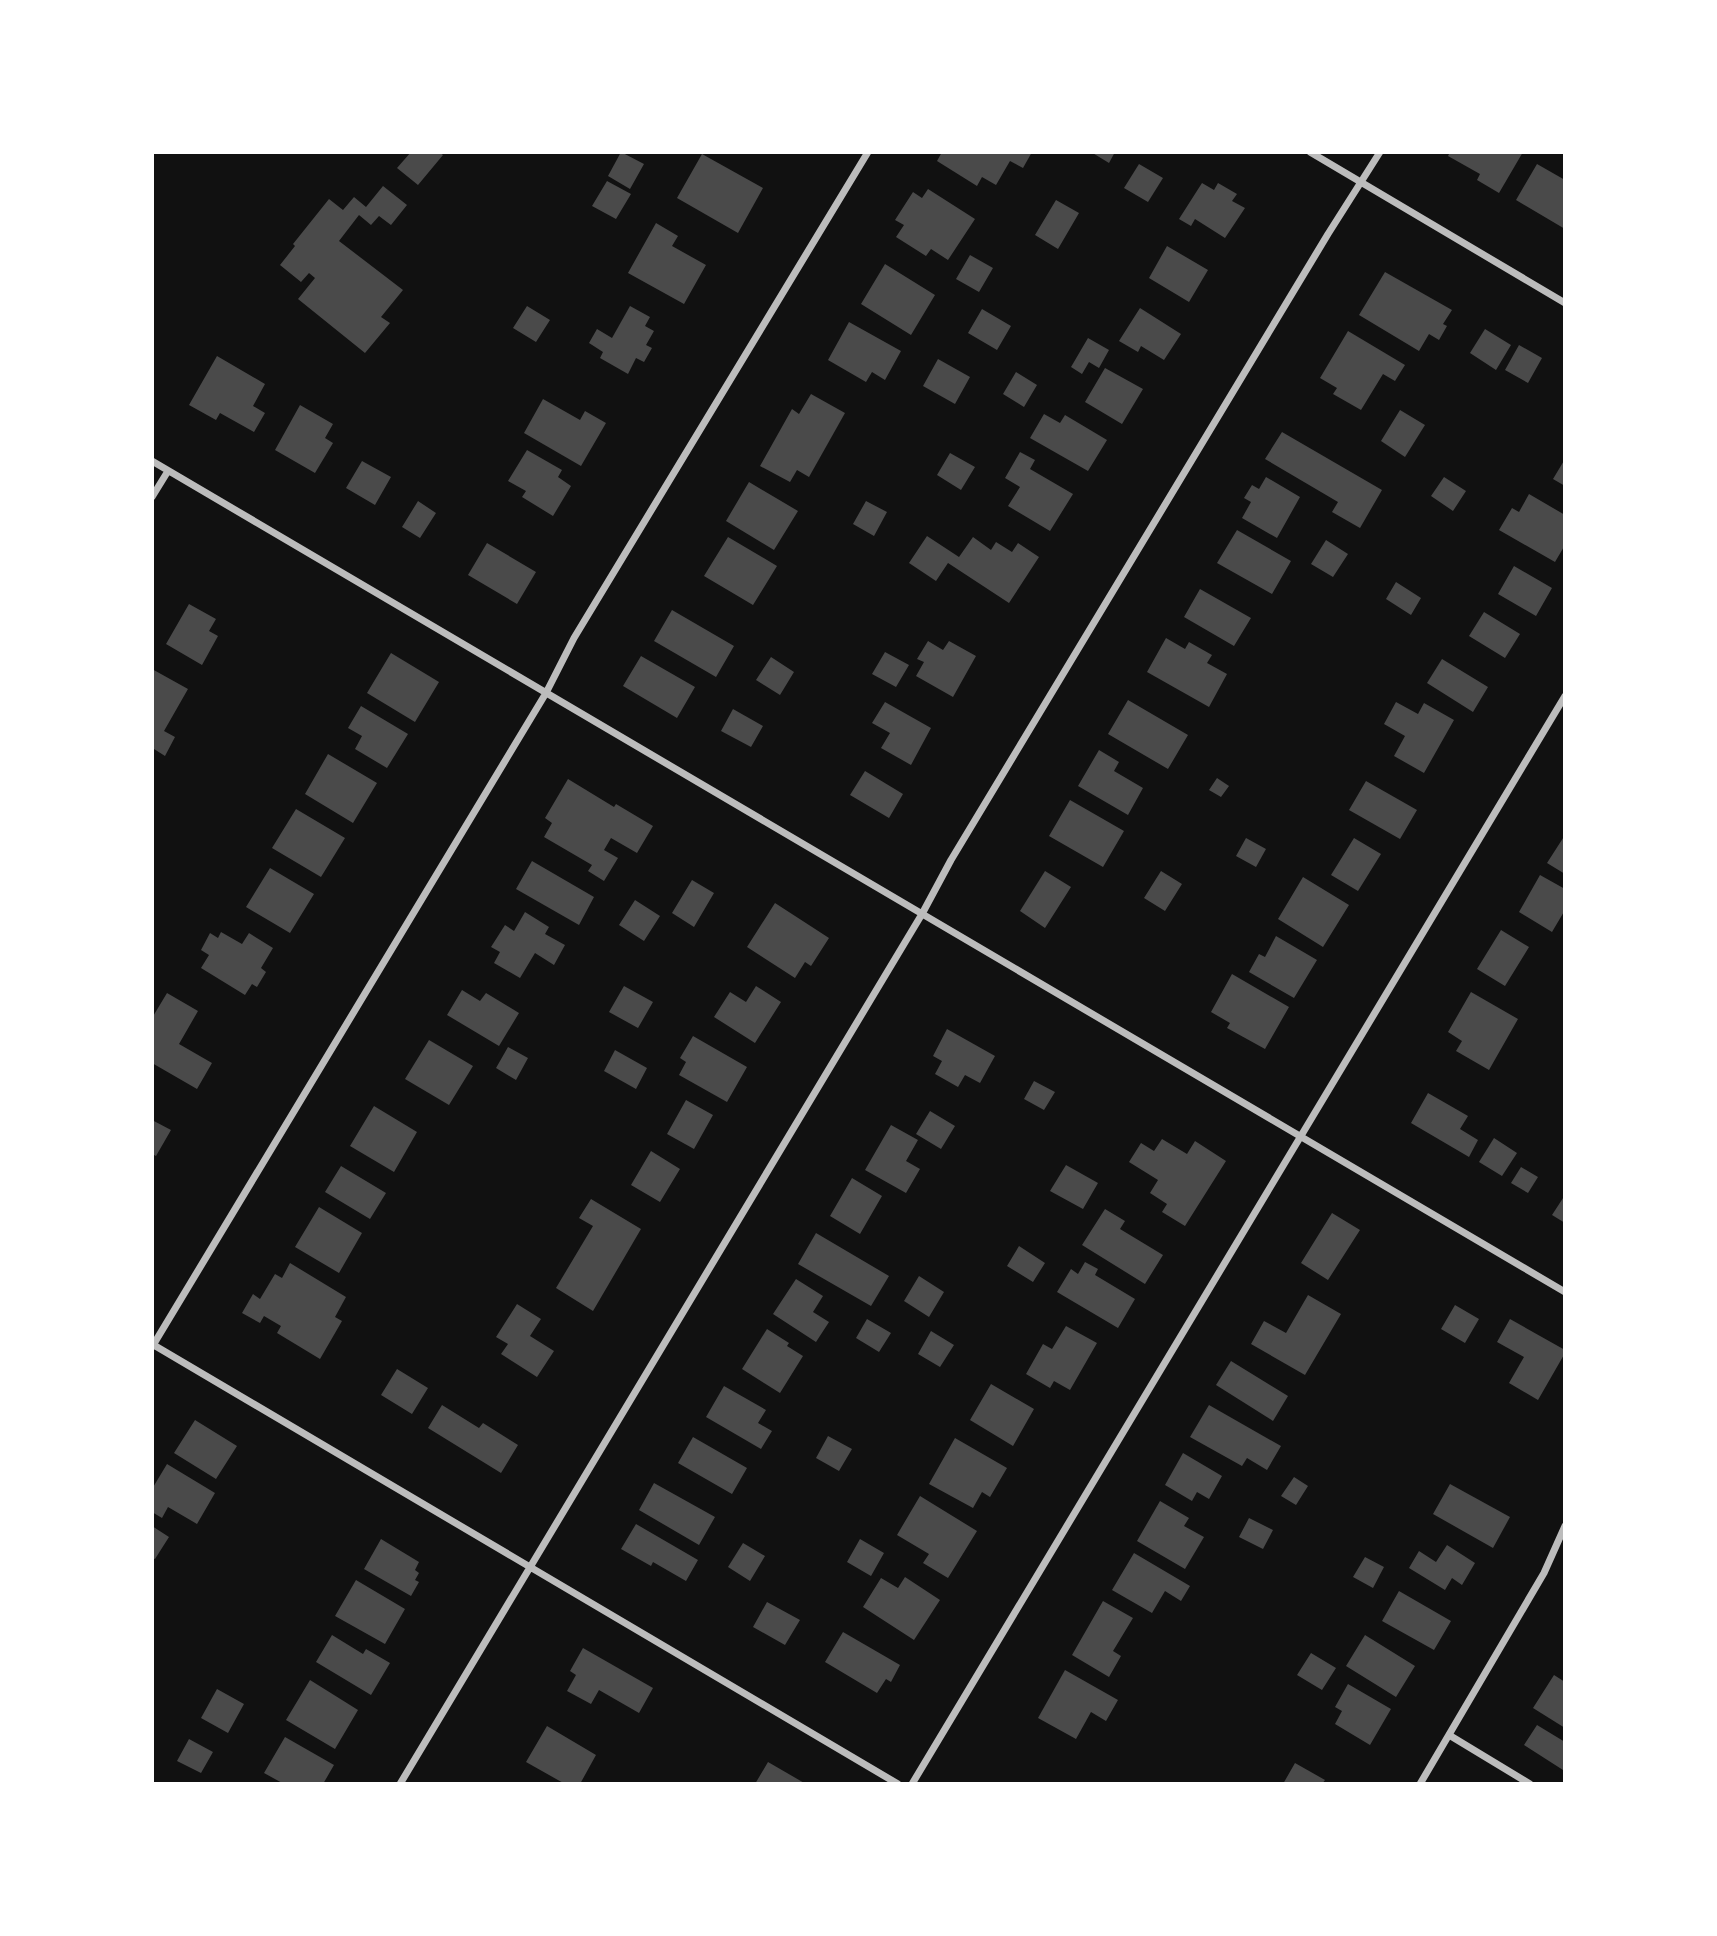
<svg xmlns="http://www.w3.org/2000/svg" width="1717" height="1936" font-family="Roboto,sans-serif">
  <style>
    .building { fill: #4a4a4a }
    .lines { fill: none; stroke-linecap: round; stroke-linejoin: round }
    .minor { stroke: #bcbcbc; stroke-width: 7 }
  </style>
  <rect width="100%" height="100%" fill="#111"/>
  <path class="building" d="M411 152H439L443 155 418 185 397 168Z
    M621 152 644 164 630 189 608 176Z
    M942 152H1032L1023 168 1010 161 996 185 982 177 977 186 937 161Z
    M1091 152H1115L1109 163Z
    M1450 152H1523L1499 193 1477 180 1480 174 1448 156Z
    M702 154 763 188 738 233 677 198Z
    M1139 164 1163 178 1148 202 1124 188Z
    M1537 164 1565 180V229L1516 200Z
    M607 181 631 194 616 219 592 206Z
    M1202 183 1214 190 1218 183 1237 194 1232 201 1245 208 1225 238 1195 219 1191 226 1179 219Z
    M383 186 407 205 391 225 379 216 371 225 359 215 339 241 403 290 381 317 390 323 365 353 298 299 315 278 309 273 301 282 280 265 295 246 293 244 329 199 343 210 354 197 366 207Z
    M928 189 975 219 948 260 931 249 926 256 896 237 904 225 895 220 913 192 922 198Z
    M1056 200 1079 213 1058 249 1035 235Z
    M656 223 678 236 672 246 706 265 684 304 628 273Z
    M1167 246 1208 270 1189 302 1149 278Z
    M970 255 993 268 979 292 956 279Z
    M885 264 935 295 911 335 861 304Z
    M1385 272 1452 310 1443 324 1447 326 1439 340 1429 334 1419 351 1359 315Z
    M527 306 550 320 536 342 513 328Z
    M630 306 650 317 645 326 654 331 646 345 652 348 644 362 636 358 628 374 600 358 603 352 589 343 597 329 612 338Z
    M1140 308 1181 334 1164 360 1141 346 1138 352 1119 341Z
    M982 309 1011 326 997 350 968 333Z
    M849 322 901 351 885 380 872 372 866 382 828 360Z
    M1485 329 1511 345 1496 370 1470 353Z
    M1348 331 1405 365 1395 381 1383 374 1361 410 1333 394 1337 388 1320 378Z
    M1088 338 1109 350 1099 368 1089 362 1082 374 1071 367Z
    M1519 345 1542 358 1528 383 1505 370Z
    M217 356 265 384 253 406 265 413 254 432 220 413 216 420 189 405Z
    M938 359 970 377 955 404 923 386Z
    M1105 368 1143 389 1122 424 1085 402Z
    M1016 372 1037 385 1024 407 1003 394Z
    M811 394 845 413 809 477 797 470 790 482 760 466 792 409 799 414Z
    M543 399 580 420 585 411 606 423 581 466 524 433Z
    M300 405 333 424 325 438 333 443 315 473 275 450Z
    M1400 410 1425 425 1405 457 1381 441Z
    M1044 414 1060 423 1065 415 1107 440 1088 471 1030 438Z
    M1282 432 1382 490 1360 528 1332 512 1338 502 1265 459Z
    M527 450 562 470 558 477 571 486 553 516 522 497 526 491 508 481Z
    M1020 452 1035 460 1030 469 1073 494 1050 531 1008 506 1020 487 1005 478Z
    M950 453 975 467 961 490 937 475Z
    M1565 459V486L1553 479Z
    M362 461 391 477 375 505 346 488Z
    M1266 477 1300 497 1277 538 1242 518 1251 502 1244 498 1252 485 1259 489Z
    M1444 477 1466 491 1453 511 1431 496Z
    M749 482 798 511 774 550 726 521Z
    M1529 494 1565 515V545L1555 562 1499 530 1512 508 1519 512Z
    M418 501 436 513 420 538 402 527Z
    M866 501 887 512 874 536 853 524Z
    M1237 530 1291 561 1272 594 1217 563Z
    M927 536 959 557 973 537 991 550 996 542 1012 552 1018 543 1039 557 1009 603 948 563 936 581 909 563Z
    M728 537 777 566 753 605 704 576Z
    M1326 540 1348 554 1333 577 1311 564Z
    M487 543 536 572 517 604 468 575Z
    M1514 566 1552 588 1536 616 1498 594Z
    M1396 582 1421 598 1411 615 1386 599Z
    M1200 589 1251 618 1234 646 1184 617Z
    M189 604 216 619 209 631 218 636 202 665 166 644Z
    M672 610 734 646 716 677 654 641Z
    M1484 612 1520 634 1505 658 1469 636Z
    M1166 638 1185 649 1189 642 1212 655 1207 663 1227 674 1209 707 1147 672Z
    M928 641 943 650 949 641 976 656 953 697 916 676 924 662 917 659Z
    M885 652 909 665 896 687 872 674Z
    M391 653 439 682 415 722 367 693Z
    M641 656 695 687 677 718 623 686Z
    M771 657 794 672 780 695 756 680Z
    M1442 659 1488 687 1473 712 1427 683Z
    M152 669 188 689 164 731 175 737 165 756 154 749 152 752Z
    M1128 700 1188 735 1168 769 1108 734Z
    M885 702 931 728 911 765 881 748 890 733 872 723Z
    M1396 702 1418 714 1424 703 1454 720 1424 773 1394 756 1405 736 1384 724Z
    M361 706 408 734 387 768 355 749 362 736 348 728Z
    M733 709 763 726 751 747 721 731Z
    M1099 750 1119 762 1114 771 1143 788 1128 815 1078 786Z
    M328 754 377 783 353 823 305 794Z
    M865 771 903 794 889 818 850 795Z
    M1217 778 1229 786 1221 797 1209 790Z
    M568 779 614 807 616 804 653 826 637 853 611 838 604 850 618 858 604 881 588 871 592 865 544 837 552 823 545 818Z
    M1366 781 1417 810 1400 839 1349 810Z
    M1070 800 1124 831 1103 867 1049 836Z
    M296 809 345 838 321 877 272 848Z
    M1565 835V874L1547 863Z
    M1246 838 1266 849 1256 867 1236 856Z
    M1354 838 1381 854 1358 891 1331 875Z
    M532 861 594 897 579 925 516 889Z
    M270 868 314 894 290 933 246 907Z
    M1045 871 1071 887 1045 928 1020 911Z
    M1161 871 1182 884 1165 911 1144 898Z
    M1540 875 1565 889V910L1552 932 1519 912Z
    M1303 877 1349 905 1323 947 1278 919Z
    M692 880 714 893 694 927 672 913Z
    M635 900 660 916 644 941 619 925Z
    M775 903 829 938 811 966 805 962 795 978 747 947Z
    M525 912 549 927 545 934 565 945 554 965 535 953 520 978 494 963 500 952 491 947 505 925 514 931Z
    M1501 930 1529 947 1505 986 1477 969Z
    M221 932 242 944 249 933 273 948 261 968 266 972 257 987 252 984 245 995 201 968 209 955 201 950 210 933 218 938Z
    M1276 936 1317 960 1294 998 1249 972 1259 954 1265 957Z
    M1232 974 1289 1007 1265 1049 1227 1028 1230 1023 1211 1012Z
    M624 986 653 1002 638 1028 609 1012Z
    M756 986 781 1002 755 1043 714 1017 730 992 746 1002Z
    M462 990 480 1001 486 993 519 1013 499 1046 447 1015Z
    M1471 992 1518 1019 1489 1070 1456 1051 1462 1041 1448 1032Z
    M167 993 198 1011 179 1044 212 1063 197 1089 152 1063V1018Z
    M947 1029 995 1056 980 1083 965 1075 958 1087 935 1074 942 1061 933 1056Z
    M693 1036 747 1067 727 1102 679 1075 686 1062 680 1058Z
    M429 1040 473 1066 449 1105 405 1079Z
    M508 1047 528 1058 516 1080 496 1068Z
    M615 1050 647 1068 636 1089 604 1071Z
    M1034 1081 1055 1092 1044 1110 1024 1099Z
    M1428 1093 1468 1116 1460 1129 1478 1140 1469 1157 1411 1123Z
    M686 1100 713 1115 694 1149 667 1134Z
    M374 1106 417 1132 394 1172 350 1146Z
    M930 1111 955 1126 941 1149 916 1134Z
    M152 1120 171 1130 156 1156 152 1154Z
    M891 1125 918 1140 906 1161 920 1169 906 1193 865 1170Z
    M1494 1138 1517 1153 1502 1176 1479 1162Z
    M1162 1139 1187 1154 1195 1141 1226 1161 1185 1226 1162 1212 1167 1204 1150 1193 1158 1180 1129 1162 1141 1143 1154 1151Z
    M651 1151 680 1169 660 1202 631 1185Z
    M1066 1165 1098 1183 1083 1209 1050 1191Z
    M341 1166 386 1193 370 1219 325 1192Z
    M1521 1167 1538 1177 1528 1193 1511 1183Z
    M852 1178 882 1196 860 1234 830 1216Z
    M1565 1195V1223L1552 1215Z
    M591 1199 641 1229 593 1311 556 1288 593 1226 579 1218Z
    M319 1207 362 1233 339 1273 295 1247Z
    M1105 1209 1125 1221 1120 1229 1163 1255 1145 1284 1082 1245Z
    M1332 1213 1360 1230 1328 1280 1301 1263Z
    M816 1233 889 1276 871 1306 798 1264Z
    M1019 1246 1045 1263 1033 1282 1007 1266Z
    M1085 1262 1098 1269 1095 1275 1135 1299 1118 1328 1057 1292 1071 1269 1078 1274Z
    M290 1263 346 1297 335 1317 342 1321 320 1359 277 1333 281 1326 264 1316 260 1323 242 1313 253 1294 260 1299 275 1274 282 1278Z
    M919 1276 944 1292 929 1317 904 1301Z
    M796 1279 823 1296 813 1312 829 1322 816 1342 773 1314Z
    M1308 1295 1341 1314 1305 1375 1251 1344 1264 1321 1286 1333Z
    M517 1304 541 1319 530 1336 554 1351 537 1377 501 1354 508 1344 496 1337Z
    M1455 1305 1479 1319 1465 1343 1441 1329Z
    M867 1319 891 1333 879 1352 856 1338Z
    M1510 1319 1565 1350V1353L1538 1400 1509 1383 1524 1357 1497 1342Z
    M1066 1326 1097 1343 1070 1390 1054 1381 1050 1388 1026 1374 1043 1344 1052 1349Z
    M767 1329 789 1343 787 1346 803 1356 780 1393 742 1369Z
    M931 1331 954 1345 940 1367 918 1354Z
    M1231 1361 1288 1396 1273 1421 1216 1385Z
    M397 1369 428 1388 412 1414 381 1395Z
    M991 1384 1034 1409 1013 1446 970 1420Z
    M724 1386 766 1410 758 1423 772 1431 761 1449 706 1417Z
    M442 1405 479 1428 483 1423 518 1445 501 1473 428 1428Z
    M1209 1405 1281 1446 1267 1470 1247 1458 1242 1466 1190 1437Z
    M195 1420 237 1446 216 1479 174 1453Z
    M828 1436 852 1449 839 1471 816 1458Z
    M693 1437 747 1468 732 1494 678 1463Z
    M955 1438 1007 1468 990 1497 982 1492 973 1508 929 1484Z
    M1183 1453 1222 1476 1209 1499 1197 1492 1192 1501 1165 1485Z
    M167 1464 215 1493 197 1524 168 1507 162 1518 152 1512V1489Z
    M1294 1477 1308 1486 1296 1505 1281 1496Z
    M654 1483 715 1517 699 1545 639 1510Z
    M1450 1484 1510 1517 1493 1548 1433 1514Z
    M920 1496 977 1531 948 1578 923 1563 929 1554 897 1535Z
    M1160 1501 1189 1518 1184 1526 1204 1537 1185 1569 1137 1541Z
    M1249 1518 1273 1530 1263 1549 1239 1537Z
    M636 1524 698 1560 686 1581 653 1562 651 1566 621 1549Z
    M152 1526 169 1537 155 1559 152 1558Z
    M381 1539 419 1562 415 1570 419 1573 415 1580 419 1582 411 1596 364 1569Z
    M860 1539 884 1553 871 1576 847 1562Z
    M743 1543 765 1556 750 1581 728 1567Z
    M1447 1545 1475 1563 1462 1585 1452 1578 1445 1590 1409 1568 1419 1551 1436 1562Z
    M1134 1553 1190 1586 1181 1601 1165 1591 1152 1613 1112 1590Z
    M1365 1557 1384 1567 1373 1588 1353 1577Z
    M905 1577 940 1600 914 1640 863 1607 881 1578 898 1588Z
    M356 1580 405 1609 385 1644 335 1616Z
    M1399 1591 1451 1621 1434 1650 1382 1621Z
    M1103 1601 1133 1618 1113 1651 1121 1656 1109 1677 1072 1655Z
    M767 1602 800 1620 785 1645 753 1627Z
    M843 1632 900 1665 891 1682 886 1679 877 1693 825 1662Z
    M332 1635 363 1654 366 1649 390 1663 371 1695 316 1662Z
    M1365 1635 1415 1666 1396 1697 1346 1666Z
    M583 1648 653 1688 639 1713 599 1690 591 1704 567 1691 576 1675 570 1671Z
    M1311 1653 1336 1668 1322 1690 1297 1675Z
    M1065 1670 1118 1700 1106 1721 1091 1712 1076 1739 1038 1718Z
    M1554 1675 1565 1682V1728L1533 1708Z
    M310 1680 358 1710 335 1749 286 1720Z
    M1348 1684 1391 1709 1370 1745 1335 1724 1342 1711 1335 1707Z
    M217 1689 244 1704 228 1733 201 1718Z
    M1537 1725 1565 1742V1767L1563 1770 1524 1745Z
    M547 1726 596 1755 580 1784H565L526 1762Z
    M285 1737 334 1765 323 1784H284L264 1773Z
    M189 1739 213 1752 201 1773 177 1761Z
    M768 1762 806 1784H755Z
    M1295 1763 1325 1780 1322 1784H1283Z"/>
  <g class="lines">
    <path class="minor" d="M1310 152 1565 303
      M152 461 1565 1292
      M152 497 168 471
      M152 1344 898 1784
      M152 1347 546 693 574 638 868 152
      M1449 1735 1530 1784
      M400 1784 922 914 951 860 1328 234 1380 152
      M912 1784 1565 696
      M1420 1784 1544 1573 1565 1526"/>
  </g>
  <rect width="1717" height="1936" fill="none" stroke="#ffffff" stroke-width="308"/>
</svg>
